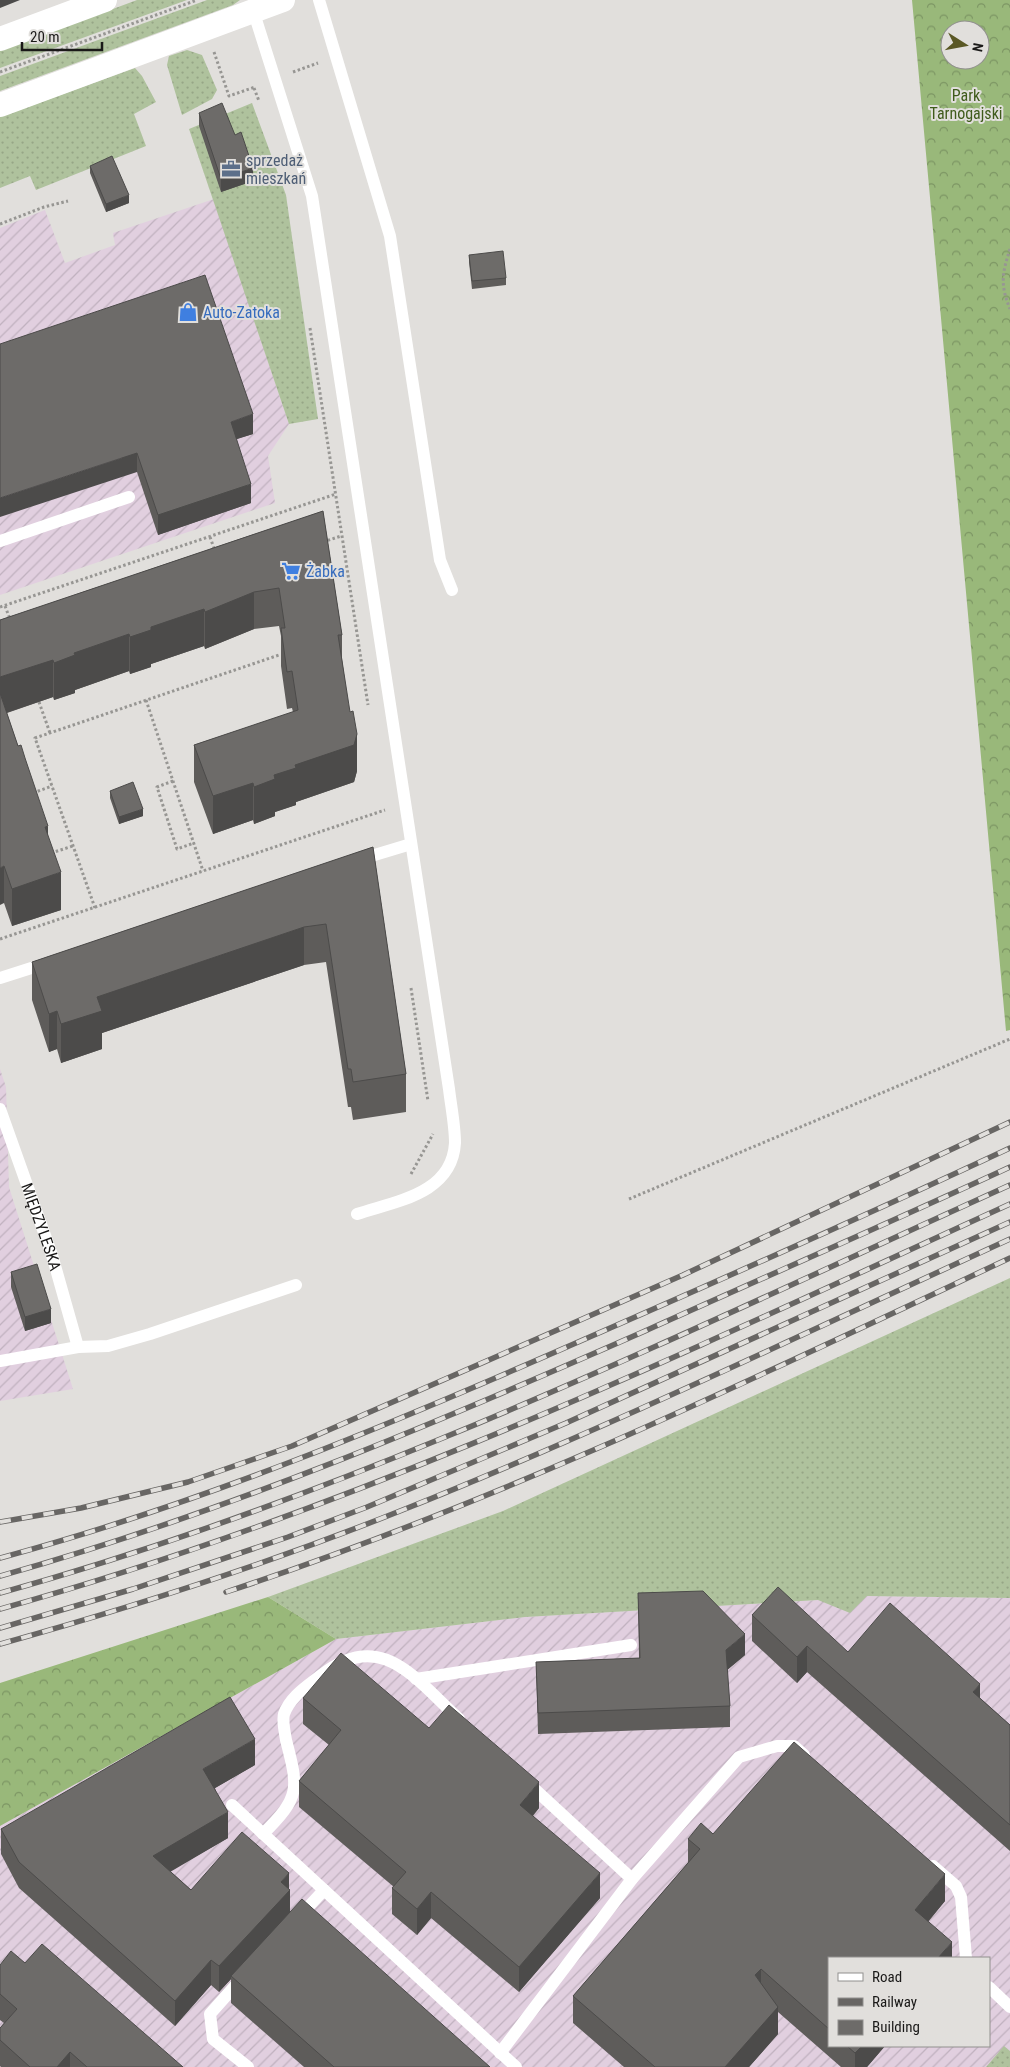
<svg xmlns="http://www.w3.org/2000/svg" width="1010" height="2067" font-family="'Roboto Condensed',sans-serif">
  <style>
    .industrial { fill: url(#industrial-furrows); fill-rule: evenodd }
    .grass { fill: url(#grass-dots) }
    .forest { fill: url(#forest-crowns); fill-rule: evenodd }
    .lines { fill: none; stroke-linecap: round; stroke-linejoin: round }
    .path { stroke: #979693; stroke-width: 3; stroke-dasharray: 2.5 2.5; stroke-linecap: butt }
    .lane { stroke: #fff; stroke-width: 12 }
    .street { stroke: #fff; stroke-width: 24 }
    .rail-casing { stroke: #686664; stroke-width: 5.5 }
    .rail { stroke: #e1dfdc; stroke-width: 4; stroke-dasharray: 11; stroke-linecap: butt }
    .wall { fill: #5e5c5a }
    .shaded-wall { fill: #4c4b4a }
    .building { fill: #6d6b69; stroke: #4c4b4a }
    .labels { text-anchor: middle; stroke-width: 4; stroke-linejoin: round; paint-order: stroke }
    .park-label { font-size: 16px; fill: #3f5b1b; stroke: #e1dfdc }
    .service-label { font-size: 16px; fill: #4e5e75; stroke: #e1dfdc; text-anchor: start }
    .shop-label { font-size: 16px; fill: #366cbe; stroke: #e1dfdc; text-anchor: start }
    .street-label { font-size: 16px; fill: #1a1918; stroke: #e1dfdc }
  </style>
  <defs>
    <pattern id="industrial-furrows" width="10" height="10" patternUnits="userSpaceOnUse" patternTransform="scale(1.25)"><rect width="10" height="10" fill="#e1cfdf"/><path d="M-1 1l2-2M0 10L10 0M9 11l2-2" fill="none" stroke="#c0b1bf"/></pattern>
    <pattern id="grass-dots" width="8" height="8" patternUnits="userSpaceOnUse" patternTransform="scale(1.25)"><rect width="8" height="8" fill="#afc29d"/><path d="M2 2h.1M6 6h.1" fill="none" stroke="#96a686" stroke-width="1.8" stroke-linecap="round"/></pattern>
    <pattern id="forest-crowns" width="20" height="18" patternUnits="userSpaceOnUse" patternTransform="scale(1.25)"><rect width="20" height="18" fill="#99b87a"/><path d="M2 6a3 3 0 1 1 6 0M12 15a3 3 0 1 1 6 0" fill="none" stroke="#7c9563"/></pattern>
  </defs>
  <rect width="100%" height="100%" fill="#e1dfdc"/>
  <path class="industrial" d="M214 199 289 424 268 456 275 503 0 595V228L45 210 65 263 115 245 113 233Z
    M0 1069 6 1087 9 1187 73 1389 0 1401Z
    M867 1596 1010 1598V2067H0V1826L336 1639 525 1617 819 1600 830 1604ZM829 1958H989V2046H829Z"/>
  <path class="grass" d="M137 0H187L0 68V51Z
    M207 0H240L233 5 0 91V76Z
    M187 50 202 55 217 90 212 99 182 115 167 65 169 56Z
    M135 68 142 76 156 102 134 114 146 146 36 190 30 176 0 188V117Z
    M252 103 286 195 318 419 289 424 189 129Z
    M1010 1278V1598L867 1596 850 1613 818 1600 525 1617 336 1639 268 1597 503 1511Z
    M1004 2046 1010 2051V2067H986Z"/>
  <path class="forest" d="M912 0H1010V1030L1006 1031ZM950 30H980V60H950Z
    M268 1597 336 1639 0 1826V1683Z"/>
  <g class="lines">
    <path class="path" d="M214 52 229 96 255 87
      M0 72 197 0
      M293 72 318 63
      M254 88 259 101
      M0 224 44 207 68 201
      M1010 249C1002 274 1000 284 1010 309
      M310 328 368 705
      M210 537 215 551
      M323 542 341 536
      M5 606 10 619
      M0 607 336 494
      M146 700 203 871
      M39 702 50 733
      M173 781 157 787 177 849 194 843
      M33 793 52 786
      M51 853 73 846
      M95 908 35 738 279 655
      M0 939 385 810
      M411 988 428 1101
      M411 1174 433 1134
      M629 1199 1010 1039"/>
    <g class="lane">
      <path d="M319 0 390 236 440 560 452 590"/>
      <path d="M253 10 312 196 449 1089C451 1106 455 1126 455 1143 452 1194 396 1201 357 1214"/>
      <path d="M0 541 129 497"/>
      <path d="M358 860 411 844"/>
      <path d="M0 978 47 963"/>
      <path id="s1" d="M0 1109 52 1255 78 1347"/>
      <path d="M0 1361 78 1347 108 1346 150 1334 296 1285"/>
      <path d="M416 1679 631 1645"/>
      <path d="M527 1782 632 1879"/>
      <path d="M232 1805 516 2067"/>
      <path d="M263 1834C300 1797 299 1790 286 1740 285 1733 282 1721 284 1714 290 1697 306 1687 320 1676 381 1627 415 1679 459 1719"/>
      <path d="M933 1866 956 1886 961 1897 966 1958"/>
      <path d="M298 1918 324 1890"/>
      <path d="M242 1978 210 2014 213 2039 248 2067"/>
      <path d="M989 1987 1010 2007"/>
      <path d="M500 2053 632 1879 739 1757 777 1746H794L804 1755"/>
    </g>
    <path class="street" d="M0 39 105 0
      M0 105 283 0"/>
    <g class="rail-casing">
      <path id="rail" d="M0 1522 81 1508 188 1482 292 1446 683 1275 1010 1122
        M0 1558C201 1504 394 1423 585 1339 727 1277 869 1214 1010 1148
        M0 1576C222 1514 434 1424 645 1331 767 1276 889 1223 1010 1167
        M226 1592C497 1503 753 1379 1010 1258
        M0 1593C351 1496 679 1335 1010 1185
        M0 1609C351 1512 680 1355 1010 1204
        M0 1628 133 1589 288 1537 367 1507 566 1423 1010 1222
        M0 1644C137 1606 273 1562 405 1509 610 1427 809 1331 1010 1239"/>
    </g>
    <use href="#rail" class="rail"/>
  </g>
  <path class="wall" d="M199 113 253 181 221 192 199 126Z
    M90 166 129 203 106 212 90 173Z
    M469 255 506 278V285L472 289 469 262Z
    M0 344 253 434 236 439 251 503 158 535 137 472Z
    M323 511 342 635V659L357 771 354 782 296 802V805L275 812V816L254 824 253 820 213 834 194 782V745L293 712 292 708 287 709 281 666V636L279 626 254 629 205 649 204 646 151 664V667L130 674 129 671 75 690V693L54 700 53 697 7 713 48 836 61 910 12 926 4 903 0 620Z
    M110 791 143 816 119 824 110 798Z
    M373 847 406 1074V1112L353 1120 351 1107H348L326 962 304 965 102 1033V1049L61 1063 57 1049 49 1052 32 1000V962Z
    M11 1272 51 1323 25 1331 11 1287Z
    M638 1593 745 1655 727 1670 730 1706V1727L538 1734 536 1662 639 1658Z
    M752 1615 848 1652 980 1698 1010 1725V1851L807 1672 797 1683 752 1641Z
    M303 1698 429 1728 539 1808 533 1816 600 1898 519 1992 431 1918 417 1935 392 1914V1888L394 1887 299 1807V1781L329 1745 303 1724Z
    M255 1765 215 1788 228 1838 170 1871 191 1890 289 1889 290 1913 490 2067H304L231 2003V1979L219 1992 211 1985 175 2026 19 1888 1 1854V1829Z
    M713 1834 945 1901 928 1922 952 1958H829V2046H885L867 2067H841L778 2012V2034L749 2067H624L573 2023V1996L688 1863V1839Z
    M25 1963 183 2067H1L0 2066V2028L4 2023 0 2020V1965Z"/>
  <path class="shaded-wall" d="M0 0H20L0 8Z
    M253 168V181L221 192V179Z
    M129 195V203L106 212V204Z
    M253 414V434L231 441V422Z
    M137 453V472L0 517V498Z
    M251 484V503L158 535V515Z
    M254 592V629L205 649V612Z
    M204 609V646L151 664V667L130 674V637L151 627Z
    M129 634V671L75 690V693L54 700V663L74 653Z
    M53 660V697L0 715V677Z
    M357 734V771L354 782 296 802V805L275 812V816L254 824V787L274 775Z
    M253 783V820L213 834V796Z
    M143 809V816L119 824V817Z
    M48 826V863L45 827Z
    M4 866V903L0 905V868Z
    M61 872V910L12 926V889Z
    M304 927V965L102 1033V1049L61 1063V1024L97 997Z
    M57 1011V1049L49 1052V1014Z
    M51 1309V1323L25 1331V1317Z
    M745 1634V1655L726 1671V1650Z
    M807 1646V1672L797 1683V1657Z
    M980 1684V1710L973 1692Z
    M255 1739V1765L203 1795V1769Z
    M539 1782V1808L520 1830V1805Z
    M228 1812V1838L153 1882V1856Z
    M289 1873V1891L290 1890V1915L231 1976V1979L219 1992V1966L281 1882Z
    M600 1873V1898L519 1992V1967Z
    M945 1874V1901L915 1937V1910Z
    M431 1892V1918L417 1935V1909Z
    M952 1942V1958H938Z
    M211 1960V1985L175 2026V2001Z
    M761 1969V1996L755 1975Z
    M778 2007V2034L749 2067H725Z
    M862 2046H885L867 2067H855V2053Z
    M70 2052V2067H57Z"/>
  <path class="building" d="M222 103 235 135 241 132 253 168 221 179 199 113Z
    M112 156 129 195 106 204 90 166Z
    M503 251 506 278 472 281 469 255Z
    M205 275 253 414 231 422 251 484 158 515 137 453 0 498V344Z
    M323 511 342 635H338L350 712 353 711 357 734 354 745 295 765 296 768 274 775 275 779 254 787 253 783 213 796 194 745 298 710 292 671 287 672 281 628H285L279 588 254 592 205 612 204 609 151 627V630L130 637 129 634 74 653 75 655 54 663 53 660 0 677V620Z
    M0 693 18 746 21 745 25 758 48 826 45 827 61 872 12 889 4 866 0 868Z
    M133 782 143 809 119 817 110 791Z
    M373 847 406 1074 353 1082 351 1069H348L326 924 304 927 97 997 102 1011 61 1024 57 1011 49 1014 32 962Z
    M37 1264 51 1309 25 1317 11 1272Z
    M778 1587 848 1652 890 1603 980 1684 973 1692 1010 1725V1825L807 1646 797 1657 752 1615Z
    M703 1591 745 1634 726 1650 730 1706 538 1713 536 1662 640 1658 638 1593Z
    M341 1653 429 1728 449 1705 539 1782 520 1805 600 1873 519 1967 431 1892 417 1909 392 1888 406 1872 299 1781 341 1730 303 1698Z
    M230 1697 255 1739 203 1769 228 1812 153 1856 191 1890 242 1832 289 1873 281 1882 290 1890 219 1966 211 1960 175 2001 19 1862 1 1829Z
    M794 1742 945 1874 915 1910 952 1942 938 1958H829V2029L761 1969 755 1975 778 2007 725 2067H655L573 1996 700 1849 688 1839 701 1823 713 1834Z
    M302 1899 490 2067H334L231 1976Z
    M42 1944 183 2067H87L70 2052 57 2067H30L0 2040V2028L17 2009 0 1994V1965L11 1951 25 1963Z
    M847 2046H862L855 2053Z"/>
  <defs>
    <g id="office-bare" transform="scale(1.5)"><path d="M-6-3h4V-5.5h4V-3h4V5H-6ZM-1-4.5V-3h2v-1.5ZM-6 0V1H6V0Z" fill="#5c6f8a" stroke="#e1dfdc" stroke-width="2.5" paint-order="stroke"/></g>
    <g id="shop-bare" transform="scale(1.5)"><path d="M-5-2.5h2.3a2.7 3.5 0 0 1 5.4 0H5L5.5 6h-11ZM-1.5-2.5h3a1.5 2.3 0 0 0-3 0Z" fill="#3f7fe0" stroke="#e1dfdc" stroke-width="2.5" paint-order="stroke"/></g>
    <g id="supermarket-bare" transform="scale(1.5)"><path d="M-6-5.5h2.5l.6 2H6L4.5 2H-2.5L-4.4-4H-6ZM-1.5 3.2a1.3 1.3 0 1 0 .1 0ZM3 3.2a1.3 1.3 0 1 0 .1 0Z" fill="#3f7fe0" stroke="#e1dfdc" stroke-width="2.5" paint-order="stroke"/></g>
  </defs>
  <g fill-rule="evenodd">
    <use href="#office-bare" x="231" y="169"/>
    <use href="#shop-bare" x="188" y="312"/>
    <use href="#supermarket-bare" x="291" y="571"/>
  </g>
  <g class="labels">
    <g class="park-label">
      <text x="966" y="101">Park<tspan x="966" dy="18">Tarnogajski</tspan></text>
    </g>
    <g class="service-label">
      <text x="246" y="166">sprzedaż<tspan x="246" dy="18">mieszkań</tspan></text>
    </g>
    <g class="shop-label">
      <text x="203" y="318">Auto-Zatoka</text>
      <text x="306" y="577">Żabka</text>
    </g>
    <g class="street-label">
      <text dy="6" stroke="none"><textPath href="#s1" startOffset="125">MIĘDZYLESKA</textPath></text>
    </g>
  </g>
  <rect x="828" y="1957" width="162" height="90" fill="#e1dfdc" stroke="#91908e"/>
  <rect x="838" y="1973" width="25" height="8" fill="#ffffff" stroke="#91908e"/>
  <text x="872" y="1982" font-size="15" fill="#1a1918">Road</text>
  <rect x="838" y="1998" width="25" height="8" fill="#686664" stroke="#91908e"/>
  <text x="872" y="2007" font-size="15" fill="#1a1918">Railway</text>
  <rect x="838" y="2020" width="25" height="15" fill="#6d6b69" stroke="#91908e"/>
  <text x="872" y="2032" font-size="15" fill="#1a1918">Building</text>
  <g transform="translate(965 45) rotate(101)"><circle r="24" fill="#e1dfdc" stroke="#91908e"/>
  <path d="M0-4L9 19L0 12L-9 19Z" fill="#5a5825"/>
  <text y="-8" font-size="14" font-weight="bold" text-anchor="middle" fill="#1a1918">N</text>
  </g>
  <path d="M22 42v8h80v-8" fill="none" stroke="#1a1918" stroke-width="2.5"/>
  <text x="30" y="42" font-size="15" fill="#1a1918" stroke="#e1dfdc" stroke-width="4" paint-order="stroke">20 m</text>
</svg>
